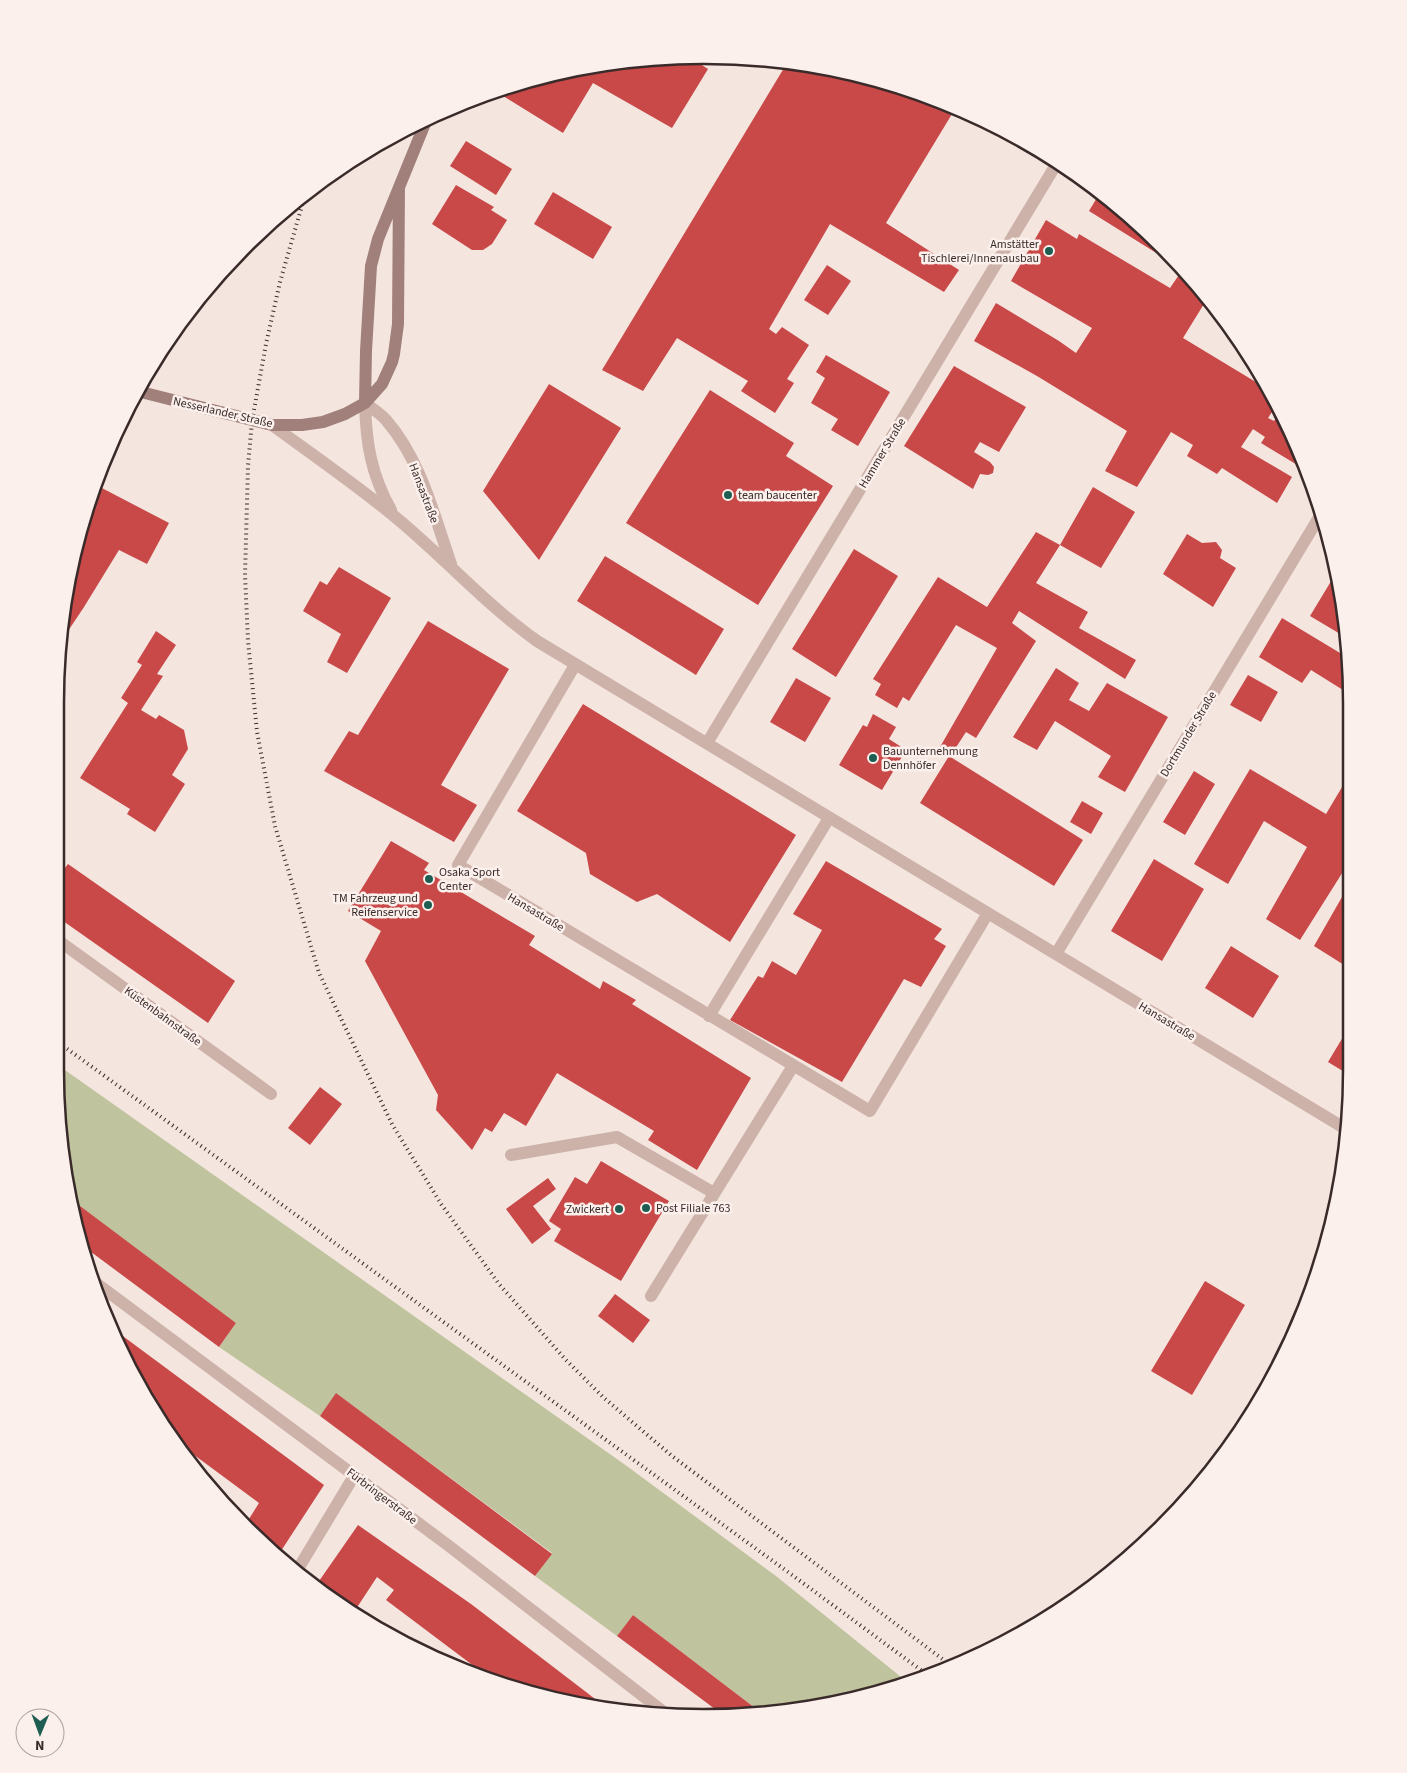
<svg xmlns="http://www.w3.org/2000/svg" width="1407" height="1773" font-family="'Source Sans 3',sans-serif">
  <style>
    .green { fill: #c0c49e }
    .building { fill: #c94848 }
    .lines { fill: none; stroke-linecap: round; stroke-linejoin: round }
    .service { stroke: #cdb2aa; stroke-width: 12 }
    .minor { stroke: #cdb2aa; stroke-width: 12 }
    .secondary { stroke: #a1807b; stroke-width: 12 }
    .rail { stroke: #3a2b2a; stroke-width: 4; stroke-dasharray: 1 4; stroke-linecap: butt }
    .poi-dot { fill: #1e5d52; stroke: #fbf0ec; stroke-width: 2 }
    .labels { text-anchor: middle; stroke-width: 5; stroke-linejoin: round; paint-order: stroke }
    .poi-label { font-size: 12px; fill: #3a2b2a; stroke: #fbf0ec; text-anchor: start }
    .street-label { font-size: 12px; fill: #3a2b2a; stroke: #fbf0ec }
    .rim { fill: none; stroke: #3a2b2a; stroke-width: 2.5 }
  </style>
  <rect width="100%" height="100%" fill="#f4e5df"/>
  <path class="green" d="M55 1063 624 1464 776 1576 906 1681 871 1696 759 1711 633 1615 617 1636 535 1576 552 1553 337 1394 320 1416 219 1347 236 1323 76 1204 73 1207Z"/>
  <path class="building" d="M691 58 708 69 672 128 593 83 563 133 495 91 496 89 619 61Z
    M787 63 872 77 955 109 886 223 959 270 944 292 830 224 769 329 776 334 782 327 809 345 787 379 794 383 775 413 741 391 748 381 677 338 643 391 602 370Z
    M466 141 512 169 496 195 450 166Z
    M456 185 494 207 491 210 507 220 492 244 483 250H472L432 224Z
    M1101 191 1183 268 1182 269 1089 211Z
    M553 192 612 227 593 259 534 224Z
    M1046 220 1077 239 1079 234 1170 288 1183 269 1191 276 1207 299 1183 338 1269 390 1276 406 1268 418 1274 421 1279 413 1300 464 1299 466 1261 443 1265 437 1253 429 1241 447 1292 477 1277 503 1222 468 1217 474 1187 456 1193 445 1171 432 1137 487 1105 471 1127 431 1037 376 974 341 996 303 1059 341 1076 353 1092 328 1011 281Z
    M827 265 851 281 828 315 804 300Z
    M826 355 890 392 858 446 831 430 838 419 811 403 825 378 816 372Z
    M954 366 1026 407 999 452 980 442 974 452 990 462 994 467 993 473 988 475 980 474 973 489 904 446Z
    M549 384 621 428 539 560 483 491Z
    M710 390 794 443 786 456 833 486 758 605 626 523Z
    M98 486 169 523 147 564 119 550 84 607 60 643 87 507Z
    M1093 487 1135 512 1101 568 1060 545Z
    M1036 532 1060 545 1036 583 1088 612 1079 628 1136 660 1125 679 1019 611 1012 623 1036 641 976 738 966 732 953 752 940 747 997 648 956 625 909 701 903 697 897 708 875 695 881 684 873 679 938 577 987 607Z
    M1187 534 1202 543 1216 542 1222 550 1220 558 1236 568 1213 607 1163 574Z
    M854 549 898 576 836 677 792 649Z
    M605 556 724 629 696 675 577 601Z
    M339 567 391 598 347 673 327 662 341 634 303 611 320 581 327 585Z
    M1336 573 1347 638 1310 616Z
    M1282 618 1350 659 1351 695 1311 670 1302 683 1259 657Z
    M428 621 509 669 441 785 477 805 454 842 324 771 349 731 358 735Z
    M156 631 176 645 157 674 163 676 141 710 156 719 159 715 184 730 188 749 172 775 185 784 155 832 127 814 130 809 80 778 128 703 121 698 142 665 137 662Z
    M1056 668 1079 683 1069 700 1089 711 1107 683 1168 717 1125 792 1098 777 1111 756 1055 721 1037 750 1013 737Z
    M1248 675 1278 692 1261 722 1230 705Z
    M796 678 831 698 805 742 770 722Z
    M583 704 796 835 730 942 657 894 637 902 590 874 586 853 517 811Z
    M873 714 896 727 889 739 906 750 882 790 839 765 863 725 867 727Z
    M949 756 1083 840 1054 886 920 803Z
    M1250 769 1326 814 1351 772V859L1300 940 1266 919 1307 847 1264 821 1228 884 1194 864Z
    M1194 771 1215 784 1185 835 1163 822Z
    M1082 801 1103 813 1091 834 1070 822Z
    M391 841 429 863 424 870 535 936 529 945 600 989 603 981 636 1000 632 1004 751 1078 697 1170 648 1140 654 1131 557 1073 526 1126 504 1113 492 1132 485 1128 472 1150 436 1110 438 1095 365 961 381 931 348 911Z
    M1154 859 1204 889 1162 961 1111 931Z
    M826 861 942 929 934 939 946 946 921 987 904 979 842 1082 730 1020 758 976 763 978 772 961 796 975 822 930 793 914Z
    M68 864 235 981 208 1023 56 916V869L61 873Z
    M1342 897 1351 902 1352 970 1314 946Z
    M1231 946 1279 976 1253 1018 1205 988Z
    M1352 1022V1070L1351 1076 1328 1062Z
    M320 1087 342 1104 310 1145 288 1128Z
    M601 1161 669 1201 621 1281 554 1241 561 1229 549 1221 575 1177 587 1184Z
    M548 1178 556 1189 533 1206 551 1229 532 1244 506 1209Z
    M76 1203 236 1323 219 1347 79 1243 77 1237 73 1207Z
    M1205 1281 1245 1305 1192 1395 1151 1371Z
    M615 1294 650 1320 633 1343 598 1316Z
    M116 1331 324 1485 279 1554 244 1527 259 1503 182 1446 142 1393Z
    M336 1393 552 1554 535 1576 320 1416Z
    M358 1525 471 1604 603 1705 535 1696 487 1676 386 1600 394 1590 377 1577 354 1612 317 1584Z
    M633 1615 759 1711 723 1715 617 1636Z"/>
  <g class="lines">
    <path class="service" d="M511 1155 617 1137 714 1193
      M651 1296 793 1066"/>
    <path class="minor" d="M365 403C371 408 380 413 386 420 421 460 434 515 451 564
      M365 403C366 443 371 474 391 510
      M272 425C313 455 355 484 394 516 443 556 485 604 537 641L1346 1129
      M575 665 458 865 870 1111 988 913
      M707 743 1057 163
      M55 938 271 1094
      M1056 954 1321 514
      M709 1016 829 818
      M96 1283 449 1546 665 1713
      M298 1569 354 1476"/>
    <path class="secondary" d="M137 391 272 425H302L323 422 345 414 365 403 382 384 392 362 394 354 398 324 399 187
      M365 403 366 351 371 266 378 239 426 121"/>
    <path class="rail" d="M305 195 280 282 266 344 252 421 248 466 245 575 248 641 257 732 275 826 319 973 392 1124 441 1204 499 1284 565 1359 604 1398 672 1456 949 1664
      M55 1040 788 1572 925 1673"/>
  </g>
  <g class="poi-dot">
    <circle cx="1049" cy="251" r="5"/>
    <circle cx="728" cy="495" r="5"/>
    <circle cx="873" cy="758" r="5"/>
    <circle cx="429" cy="879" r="5"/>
    <circle cx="428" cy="905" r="5"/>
    <circle cx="646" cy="1208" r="5"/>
    <circle cx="619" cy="1209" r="5"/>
  </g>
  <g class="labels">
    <g class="poi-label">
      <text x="1039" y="248" text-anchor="end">Amstätter<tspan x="1039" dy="14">Tischlerei/Innenausbau</tspan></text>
      <text x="738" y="499">team baucenter</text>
      <text x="883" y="755">Bauunternehmung<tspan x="883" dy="14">Dennhöfer</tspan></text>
      <text x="439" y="876">Osaka Sport<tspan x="439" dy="14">Center</tspan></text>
      <text x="418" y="902" text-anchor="end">TM Fahrzeug und<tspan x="418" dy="14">Reifenservice</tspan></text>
      <text x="656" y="1212">Post Filiale 763</text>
      <text x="609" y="1213" text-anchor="end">Zwickert</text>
    </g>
    <g class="street-label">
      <text transform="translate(223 412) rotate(13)" y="4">Nesserlander Straße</text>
      <text transform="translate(882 453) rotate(-59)" y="4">Hammer Straße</text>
      <text transform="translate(424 493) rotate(69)" y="4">Hansastraße</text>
      <text transform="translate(1188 734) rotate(-59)" y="4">Dortmunder Straße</text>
      <text transform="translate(536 912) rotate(31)" y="4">Hansastraße</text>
      <text transform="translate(163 1016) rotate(36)" y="4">Küstenbahnstraße</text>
      <text transform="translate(1167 1021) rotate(31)" y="4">Hansastraße</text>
      <text transform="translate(382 1496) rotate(37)" y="4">Fürbringerstraße</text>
    </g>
  </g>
  <path d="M0 0H1407V1773H0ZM703 64H704A639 639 0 0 1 1343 703V1070A639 639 0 0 1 704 1709H703A639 639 0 0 1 64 1070V703A639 639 0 0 1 703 64Z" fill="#fbf0ec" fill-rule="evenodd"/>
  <path class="rim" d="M703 64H704A639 639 0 0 1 1343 703V1070A639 639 0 0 1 704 1709H703A639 639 0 0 1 64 1070V703A639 639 0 0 1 703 64Z"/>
  <g transform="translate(40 1733) rotate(181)"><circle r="24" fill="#fbf0ec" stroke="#aea19e"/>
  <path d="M0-4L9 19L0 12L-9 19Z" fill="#1e5d52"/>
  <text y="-8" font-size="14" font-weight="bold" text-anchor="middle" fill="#3a2b2a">N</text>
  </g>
</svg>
